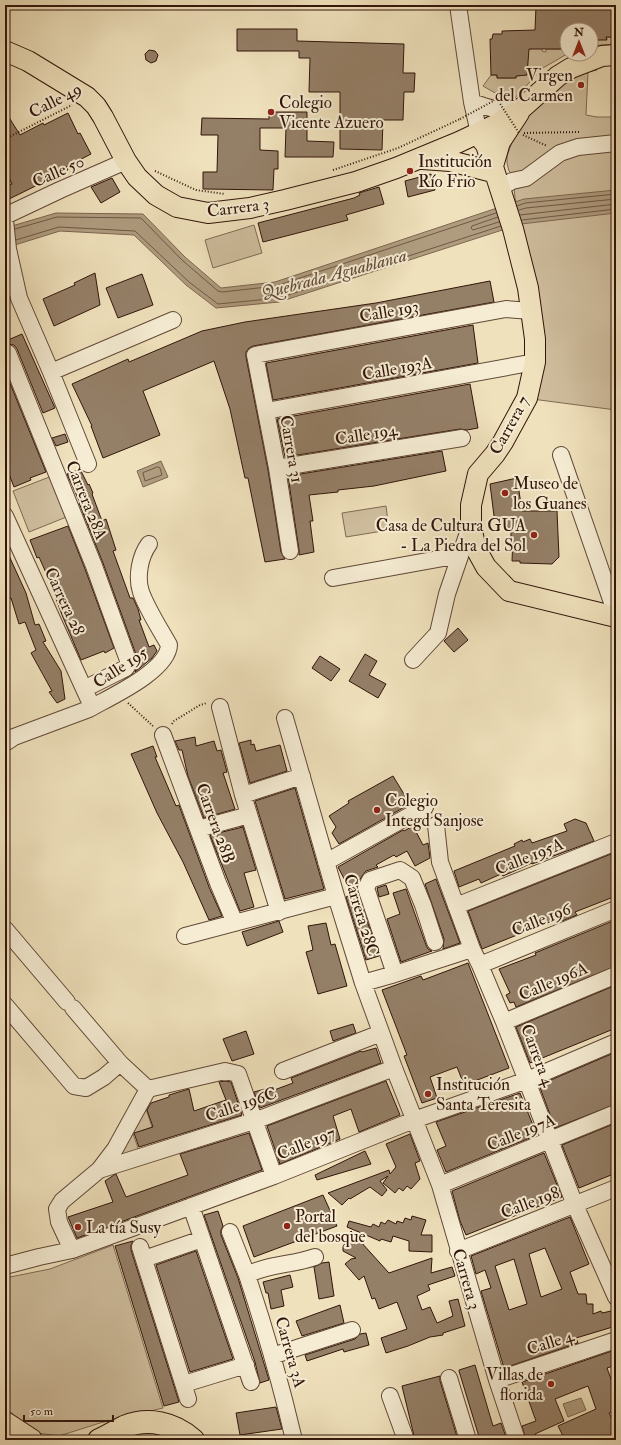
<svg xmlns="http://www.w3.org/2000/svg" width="621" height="1445" font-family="'IM FELL Double Pica',serif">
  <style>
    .green { fill: #cfbe9e; stroke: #806a54 }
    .water { fill: #af9c7f; stroke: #7d6650 }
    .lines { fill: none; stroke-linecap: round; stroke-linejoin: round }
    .shore { stroke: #705844; stroke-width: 1 }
    .building { fill: #947f67; stroke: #32150a; fill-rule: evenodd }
    .minor-casing { stroke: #614836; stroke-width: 18 }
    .major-casing { stroke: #32150a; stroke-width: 22 }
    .highway-casing { stroke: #32150a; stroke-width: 24 }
    .path { stroke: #32150a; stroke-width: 2; stroke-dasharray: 1 2; stroke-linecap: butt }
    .minor { stroke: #f5ecd3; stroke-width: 16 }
    .major { stroke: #efe1bc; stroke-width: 20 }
    .highway { stroke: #efe1bc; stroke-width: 22 }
    .path-bridge { stroke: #32150a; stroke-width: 2; stroke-dasharray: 1 2; stroke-linecap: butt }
    .poi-dot { fill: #8f2418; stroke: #f5ecd3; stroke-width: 1.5 }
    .labels { text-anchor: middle; stroke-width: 4; stroke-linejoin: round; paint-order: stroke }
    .poi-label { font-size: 17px; fill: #32150a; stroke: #f5ecd3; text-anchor: start }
    .street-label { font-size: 17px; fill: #32150a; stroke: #f5ecd3 }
    .water-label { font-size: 18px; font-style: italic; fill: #644b39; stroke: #f5ecd3 }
  </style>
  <rect width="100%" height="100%" fill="#efe1bc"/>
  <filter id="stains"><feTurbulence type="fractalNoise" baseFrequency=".005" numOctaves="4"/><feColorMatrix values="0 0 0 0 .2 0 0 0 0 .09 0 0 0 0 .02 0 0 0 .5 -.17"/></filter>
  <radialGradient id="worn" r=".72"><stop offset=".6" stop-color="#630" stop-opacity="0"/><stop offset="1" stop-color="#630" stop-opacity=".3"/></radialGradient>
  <path class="green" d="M610 19H616V44L601 45 591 47V42H596V40L607 39 606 37H613L614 32H611Z
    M562 46H567V54L543 68 511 102 483 86 491 75H497V78H516V76L527 75 528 49 542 48V51L546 52V49H562Z
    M597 66V70L588 72 586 115 597 117H616V410L532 399 521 224 515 198 513 175 509 171 507 163V156L512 142 530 110 551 91 580 72Z
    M254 225 262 253 213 268 205 240Z
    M52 476 69 516 29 532 13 491Z
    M386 506 389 530 346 537 342 513Z
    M145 1106 152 1127 133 1134 142 1159 119 1167V1146Z
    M113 1245 163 1408 100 1423 59 1436 37 1433 20 1422 5 1406V1278L50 1269Z"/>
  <path class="water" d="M616 190V213L521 224 279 302 216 308 186 285 134 235 60 231 5 248V228L56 213 143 214 185 257 221 288 275 282 524 199Z
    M161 461 168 477 143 487 137 471Z
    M581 1398 586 1410 568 1417 563 1404Z"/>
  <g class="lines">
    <path class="shore" d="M517 206 525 203 616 194
      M519 210 526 208 616 199
      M520 215 616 204
      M498 217 472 226 471 228 473 230 499 222
      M522 220 616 209
      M15 229 57 217 141 218 182 260 218 291 222 292 276 286 496 213
      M16 240 59 227 135 231 189 282 218 304 279 298 501 226
      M158 467 160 468 162 475 145 481 143 473Z"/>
  </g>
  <path class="building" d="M544 5H615L613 37H606L607 40H591V30H567V46H562V49H529L527 75 516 76V78H497V75H491L490 39H492L493 34H502V31L535 30 536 6H544Z
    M237 29H297V41L404 44 403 73H415L414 92H404L403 120H383L382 150 340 149V92H309L310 58H299V51H237Z
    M149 50 155 51 158 55 156 61 151 63 146 60 145 54Z
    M5 111 20 135 43 123 44 125 68 113 78 134 80 133 91 154 66 167 68 170 5 201V187L12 184 5 169Z
    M269 112H307V141L334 142 333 157H285L286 128H260V150L278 151V169H274L273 190 203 189V172H217L218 135H201L202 118 269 119Z
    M431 174 435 190 408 197 405 181Z
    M112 178 120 192 101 203 91 187Z
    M379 187 384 204 346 215 348 220 263 242 258 223 354 198 360 195 359 193Z
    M95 273 100 305 54 326 43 299 75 285 74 283Z
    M142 274 153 305 118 318 106 288Z
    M490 281 494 302 253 346 249 348 246 352V357L268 470 281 552 285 559 265 562 248 478H245L230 409 214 361 143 391 160 435 103 458 91 426H92L72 384 128 359 129 362 202 331 245 322 376 303Z
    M473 325 478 363 273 400 266 363Z
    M22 334 55 408 43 413 17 349 14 345 9 344 8 340Z
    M5 371 46 472 30 478 31 480 14 487 5 464Z
    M470 384 478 428 467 430 460 429 285 457 277 419Z
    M65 434 68 442 56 446 52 438Z
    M442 451 446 471 374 486 338 490V492L309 495 313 521H310L314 552 299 555V550L288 476Z
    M80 469 88 485 89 484 93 493 92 494 102 521 106 519 116 550 113 551 130 598H133L138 609 141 620H139L149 647 154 645 157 651 152 658 135 672 138 664V660L103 563 79 503H80L67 474Z
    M517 478 522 511H557L559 557 552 564 520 563V561H512L513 537H511V530H508L507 524 494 516 490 484Z
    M68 526 85 569 114 648 105 653 104 651 81 660 62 615 50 582 39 557 37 558 30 540Z
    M5 547 26 593 35 625 39 624 46 641 43 642 61 671 65 699 57 703 49 692 52 691 31 653 36 650 25 622 19 624 11 598 5 600Z
    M458 628 468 640 454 652 444 641Z
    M365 654 377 661 369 675 386 684 378 698 349 681Z
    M320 656 340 669 331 681 312 668Z
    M195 737 196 746 214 741 217 751 221 750 227 772 223 773 235 809 204 818 188 776 182 750H179L175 741Z
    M251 740V745L254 744 256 751 280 745 287 771 250 783 239 743Z
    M153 746 157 757H155L176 806 179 805 180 808 209 887 222 916 209 920 183 862 157 813 131 754Z
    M393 776 410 804 339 844 332 833 336 827 329 816 349 803 348 801Z
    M295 788 324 889 285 899 255 801Z
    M575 819 586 823 594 841 532 864V863L503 876 501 874 481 883 479 879 459 887 454 871 515 846 514 844 522 840 523 842 530 839 532 843 567 831 564 824Z
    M413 826 423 845 428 843 430 858 415 866 407 851 396 857 394 855 376 865 378 867 366 871 362 876 357 884V891L379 956 366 960 346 897 352 894 338 867 403 830 404 831Z
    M243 827 256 870 244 873 254 907 240 911 210 835Z
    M611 854 616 866V896L575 912 577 915 562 921V917L482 949 468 911Z
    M436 879 460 943 443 949 444 939 425 884Z
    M386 885 389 894 379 897 377 888Z
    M406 889 426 945 428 949 432 951 401 962 387 919 400 914 393 893Z
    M279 921 283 932 247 946 242 932Z
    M613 921 614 923 616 922V966L516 1007 514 1002 510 1003 506 995 510 993 499 969 536 955 535 953Z
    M326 923 331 945 335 944 347 986 318 994 306 952 313 950 308 926Z
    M468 963 509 1068 464 1085 457 1067 430 1077 437 1098 422 1103 404 1056 407 1055 382 990 421 976 423 980Z
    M616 985V1028L530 1063 516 1027Z
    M353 1024 356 1033 333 1041 330 1031Z
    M246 1031 254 1054 232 1061 223 1039Z
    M376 1048 381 1063 260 1108 254 1092 265 1089 266 1093 293 1083 291 1078 361 1051 362 1052Z
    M616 1052V1104L555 1128 539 1085Z
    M225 1081 231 1082 242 1115 139 1147 134 1133 153 1127 147 1110 151 1103 169 1097V1095L189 1089 194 1111 226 1100 219 1082Z
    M386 1081 400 1115 359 1132 351 1109 333 1116 340 1139 280 1164 267 1126Z
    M520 1093 537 1135 446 1172 437 1150 446 1146 436 1122Z
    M616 1123V1173L579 1188 562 1145Z
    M249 1133 262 1170 77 1238 68 1217 113 1202 105 1181 114 1175 116 1174 126 1197 188 1175 180 1154Z
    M410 1134 420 1161 415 1163 420 1179 411 1189 407 1186 403 1191 399 1188 395 1193 383 1183 388 1176 380 1181 387 1190 382 1196 370 1187 350 1199 349 1198 342 1205 328 1193 389 1170 390 1174 396 1167 386 1144Z
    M365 1151 371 1164 317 1180 315 1175Z
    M544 1153 562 1197 466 1235 460 1221 452 1191Z
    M323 1195 337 1226 254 1257 243 1226Z
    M218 1211 223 1226 221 1230V1235L238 1278 269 1380 260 1383 255 1362 204 1215Z
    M412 1216 426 1220 421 1235H432V1252L409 1251V1241L393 1236 391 1242 381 1239 380 1241 347 1227 349 1221 371 1227 373 1224 379 1227 381 1222 385 1224 388 1220 396 1224 397 1221 403 1223 405 1218 411 1220Z
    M570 1217 589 1264 570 1272 578 1294H586L587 1304H593V1314L601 1311 602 1313 616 1310V1326L576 1338 578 1343 504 1368 481 1291 491 1288 485 1270 476 1274 471 1256ZM545 1248 562 1289 541 1297 529 1254ZM514 1259 527 1304 509 1310 495 1266Z
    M351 1231 389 1273 432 1258 431 1273 452 1267 455 1276 428 1285 430 1290 417 1296 422 1310 430 1307 437 1323 453 1316 449 1301 458 1299 465 1326 443 1333V1335L430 1337 408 1346 386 1353 381 1338 407 1329 397 1302 379 1309 375 1298 372 1299 364 1276 359 1280 345 1264 351 1259 356 1258 343 1251V1247Z
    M133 1241 131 1245V1250L179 1402 164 1406 115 1246Z
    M196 1251 233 1359 190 1372 156 1265Z
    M329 1262 334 1296 319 1299 314 1267 322 1263Z
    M290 1275 293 1287 281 1290 284 1306 271 1309 268 1293H266L263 1282Z
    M340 1305 344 1323 302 1336 296 1321Z
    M366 1333 369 1345 344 1352 343 1349 307 1361 305 1355 355 1339 360 1334Z
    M615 1350 616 1365 607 1368 616 1393V1410L609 1413 616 1427V1440H565L558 1426 596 1409 588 1386 555 1399 564 1421 535 1434 537 1440H526L522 1426 536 1421 522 1382Z
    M475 1365 493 1426 501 1423 507 1440H480L459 1371V1370Z
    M440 1376V1381L458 1440H415L402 1386Z
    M276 1407 282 1429 240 1435 236 1413Z"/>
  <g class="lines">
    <g class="minor-casing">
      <path id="minor" d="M458 5 472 102 479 133
        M472 102C491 109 500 112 520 108
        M500 188 512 181 526 178 560 153 578 147 616 143
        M5 216 60 190 126 161
        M5 220 8 249 19 298 51 372 88 464
        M8 353 94 566 129 663 126 668 84 689
        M51 372 173 320
        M266 411 535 362
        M561 455 616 614
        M277 468 462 438
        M5 516 90 702 89 709 14 737 5 743
        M290 551 277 468 255 355 506 309 531 311
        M333 578 460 555
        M413 660 438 633 447 594 471 524
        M220 707 243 795 279 912
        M89 709C110 697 168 671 169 645 160 629 147 609 141 592 136 577 140 556 149 544
        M285 718 336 896 363 983 394 1068 440 1185 497 1380 517 1440
        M163 735 218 883 235 923
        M243 795 302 776
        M436 825 440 862 472 949 480 965 504 1022 575 1205 616 1297
        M198 829 249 815
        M326 862 425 807
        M456 906 616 842
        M5 929 67 1002
        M185 936 336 896
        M480 965 616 909
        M395 974 366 888 370 880 400 870 412 878 423 905 435 942
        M363 983 395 974 472 949
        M5 1005 74 1086 86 1088 104 1077 120 1063 148 1089
        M73 1008 120 1063
        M504 1022 616 975
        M283 1071 381 1033
        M99 1170 115 1149 148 1089 225 1071 238 1074 274 1176
        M440 1185 616 1113
        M191 1206 251 1382
        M230 1232 247 1275
        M140 1247 188 1399
        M72 1250 59 1222 57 1209 62 1201 99 1170 254 1121 394 1068
        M458 1251 616 1188
        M144 1259 202 1239
        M5 1266 39 1257 72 1250 274 1176 414 1120 527 1080 616 1042
        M272 1356 352 1330
        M449 1378 468 1440
        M497 1380 616 1340
        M184 1384 246 1365
        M390 1396 406 1440
        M294 1440C281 1384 265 1329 247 1275 268 1264 293 1265 315 1257"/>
    </g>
    <g class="major-casing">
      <path id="major" d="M5 51 28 61 87 97 96 106 103 117 126 161 137 177 156 195 177 207 208 213 250 208 285 200 356 182 396 168 459 142 497 124 522 108 558 76 571 68 602 56 616 55
        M479 133 482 140 486 145 513 229 528 288 535 339V362L527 398 503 442 495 454 478 474 471 505V524L475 547 486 567 509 591 616 617
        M423 159 450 161 489 171
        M493 166 500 142 519 113"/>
    </g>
    <g class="highway-casing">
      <path id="highway" d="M5 1423 31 1440
        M99 1440C108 1436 116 1431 124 1427 148 1417 174 1423 193 1440"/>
    </g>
    <path class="path" d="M524 133 579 132
      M523 135 547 146
      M5 139 72 105
      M333 170 398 148 460 119
      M155 171 196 190 225 194
      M128 703 154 727
      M172 724 174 721 200 705 207 703"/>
    <use href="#minor" class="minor"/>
    <use href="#major" class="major"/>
    <use href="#highway" class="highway"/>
    <path class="path-bridge" d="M460 119 497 99 519 133"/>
  </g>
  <g class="poi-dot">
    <circle cx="581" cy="85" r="4"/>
    <circle cx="271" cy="112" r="4"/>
    <circle cx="410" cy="171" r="4"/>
    <circle cx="505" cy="493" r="4"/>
    <circle cx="534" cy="535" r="4"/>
    <circle cx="377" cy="810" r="4"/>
    <circle cx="428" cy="1094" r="4"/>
    <circle cx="287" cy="1226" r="4"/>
    <circle cx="78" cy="1227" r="4"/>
    <circle cx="551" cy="1384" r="4"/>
  </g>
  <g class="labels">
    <g class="poi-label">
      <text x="573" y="81" text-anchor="end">Virgen<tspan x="573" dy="20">del Carmen</tspan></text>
      <text x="279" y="108">Colegio<tspan x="279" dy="20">Vicente Azuero</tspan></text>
      <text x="418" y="167">Institución<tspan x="418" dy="20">Río Frio</tspan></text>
      <text x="513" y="489">Museo de<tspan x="513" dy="20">los Guanes</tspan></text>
      <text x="526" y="531" text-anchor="end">Casa de Cultura GUA<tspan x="526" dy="20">- La Piedra del Sol</tspan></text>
      <text x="385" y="806">Colegio<tspan x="385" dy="20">Integd Sanjose</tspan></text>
      <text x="436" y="1090">Institución<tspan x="436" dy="20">Santa Teresita</tspan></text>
      <text x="295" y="1222">Portal<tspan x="295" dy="20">del bosque</tspan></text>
      <text x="86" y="1233">La tía Susy</text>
      <text x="543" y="1380" text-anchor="end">Villas de<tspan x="543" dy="20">florida</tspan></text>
    </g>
    <g class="street-label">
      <text transform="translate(55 100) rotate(-27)" y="6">Calle 49</text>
      <text transform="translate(58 171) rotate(-24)" y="6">Calle 50</text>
      <text transform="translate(238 207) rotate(-7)" y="6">Carrera 3</text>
      <text transform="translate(389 311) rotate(-10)" y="6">Calle 193</text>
      <text transform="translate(397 368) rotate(-10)" y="6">Calle 193A</text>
      <text transform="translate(509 425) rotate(-61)" y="6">Carrera 7</text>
      <text transform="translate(366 434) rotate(-9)" y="6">Calle 194</text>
      <text transform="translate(292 449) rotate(80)" y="6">Carrera 31</text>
      <text transform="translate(87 500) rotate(68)" y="6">Carrera 28A</text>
      <text transform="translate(65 601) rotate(65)" y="6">Carrera 28</text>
      <text transform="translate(120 667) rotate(-33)" y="6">Calle 195</text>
      <text transform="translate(216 823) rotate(70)" y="6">Carrera 28B</text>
      <text transform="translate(529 856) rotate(-22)" y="6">Calle 195A</text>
      <text transform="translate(362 915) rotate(73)" y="6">Carrera 28C</text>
      <text transform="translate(541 919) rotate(-22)" y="6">Calle 196</text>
      <text transform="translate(553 981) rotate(-23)" y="6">Calle 196A</text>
      <text transform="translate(538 1055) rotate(69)" y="6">Carrera 4</text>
      <text transform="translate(241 1104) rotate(-19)" y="6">Calle 196C</text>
      <text transform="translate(521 1132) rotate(-22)" y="6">Calle 197A</text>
      <text transform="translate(306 1143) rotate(-22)" y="6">Calle 197</text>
      <text transform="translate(530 1202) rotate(-21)" y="6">Calle 198</text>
      <text transform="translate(467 1279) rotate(74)" y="6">Carrera 3</text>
      <text transform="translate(550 1342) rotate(-18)" y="6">Calle 4</text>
      <text transform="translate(291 1352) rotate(74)" y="6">Carrera 3A</text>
    </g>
    <g class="water-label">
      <text transform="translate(334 274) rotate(-15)" y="6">Quebrada Aguablanca</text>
    </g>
  </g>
  <rect width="621" height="1445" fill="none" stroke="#efe1bc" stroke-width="20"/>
  <rect x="6" y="6" width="609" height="1433" fill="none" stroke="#32150a" stroke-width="2"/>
  <rect x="10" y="10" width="601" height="1425" fill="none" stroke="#32150a"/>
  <g transform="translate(579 42)"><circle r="19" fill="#f5ecd3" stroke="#a79683"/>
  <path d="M0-3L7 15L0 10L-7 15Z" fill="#8f2418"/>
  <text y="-6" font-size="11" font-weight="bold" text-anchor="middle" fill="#32150a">N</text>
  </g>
  <path d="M24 1415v6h89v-6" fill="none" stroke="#32150a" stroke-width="2"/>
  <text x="30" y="1415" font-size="12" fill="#32150a" stroke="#f5ecd3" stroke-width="3" paint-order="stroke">50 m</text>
  <rect width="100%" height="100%" filter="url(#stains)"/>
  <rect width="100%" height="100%" fill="url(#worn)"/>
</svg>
